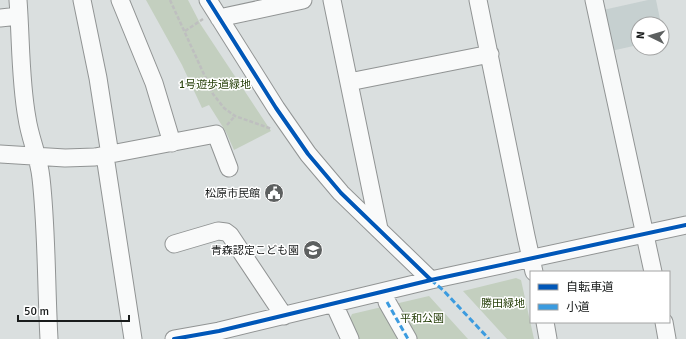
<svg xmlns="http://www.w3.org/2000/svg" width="686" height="339" font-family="Signika,'Noto Sans JP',sans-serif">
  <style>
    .built { fill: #c6d0d0 }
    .green { fill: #c3cfbf }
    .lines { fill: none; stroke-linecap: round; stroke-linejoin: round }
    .minor-casing { stroke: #919494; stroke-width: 19 }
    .path { stroke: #bebfbf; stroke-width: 2.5; stroke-dasharray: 4 2; stroke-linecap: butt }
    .minor { stroke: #f9fafa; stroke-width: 17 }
    .quiet { stroke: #3b9bdf; stroke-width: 3; stroke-dasharray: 6 3; stroke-linecap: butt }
    .cycleway-casing { stroke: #fff; stroke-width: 6 }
    .cycleway { stroke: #0057b8; stroke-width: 4 }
    .labels { text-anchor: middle; stroke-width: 3; stroke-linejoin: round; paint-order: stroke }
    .park-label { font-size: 11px; fill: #28410c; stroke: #fff }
    .poi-label { font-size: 11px; fill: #191c1c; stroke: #fff; text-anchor: end }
  </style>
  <rect width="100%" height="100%" fill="#dadfdf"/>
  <path class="built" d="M648 0H656L661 24H638V45L611 51 603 10Z"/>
  <path class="green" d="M146 0H188L201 25 271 131 234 150 226 132 209 105 202 108 182 65Z
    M516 278 521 280 534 339H507L463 291Z
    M429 296 468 339H357L348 323 352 314Z"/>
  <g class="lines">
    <g class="minor-casing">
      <path id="minor" d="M18 0C21 39 20 80 27 118 30 139 39 157 41 178 47 231 46 285 49 339
        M82 0 98 78 110 155
        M120 0 154 83 172 143
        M208 0 276 108 308 154 341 193 431 280
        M332 0 379 229
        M478 0 526 236 534 272
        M594 0 653 272
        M0 18 19 16
        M219 18 303 0
        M349 82 490 54
        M0 154 65 158 95 157 216 134 229 168
        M105 156 133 339
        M174 244 218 231 226 232 230 235 284 316
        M387 302 408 339
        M334 304 350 339
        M545 322 548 339
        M664 322 667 339
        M174 339 219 331 431 280 686 225"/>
    </g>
    <path class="path" d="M170 0 213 94 224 108 235 116 272 129
      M185 31 203 19
      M227 125 235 116"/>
    <use href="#minor" class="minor"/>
    <path class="quiet" d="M431 280 443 290 489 339
      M387 302 408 339"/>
    <g class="cycleway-casing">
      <path id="cycleway" d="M208 0 276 108 308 154 341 193 431 280
        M174 339 219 331 431 280 686 225"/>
    </g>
    <use href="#cycleway" class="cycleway"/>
  </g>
  <defs>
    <g id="civic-disc" transform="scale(1)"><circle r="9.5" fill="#5d6060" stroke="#fff"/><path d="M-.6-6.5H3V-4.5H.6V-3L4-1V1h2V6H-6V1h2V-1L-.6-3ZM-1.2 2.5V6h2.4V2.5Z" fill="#fff"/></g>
    <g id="school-disc" transform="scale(1)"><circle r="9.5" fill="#5d6060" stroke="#fff"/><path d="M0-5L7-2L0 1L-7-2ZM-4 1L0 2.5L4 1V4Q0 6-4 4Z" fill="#fff"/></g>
  </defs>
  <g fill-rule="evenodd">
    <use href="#civic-disc" x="274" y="193"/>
    <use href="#school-disc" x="313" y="250"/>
  </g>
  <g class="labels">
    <g class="park-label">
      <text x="215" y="88">1号遊歩道緑地</text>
      <text x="503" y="307">勝田緑地</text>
      <text x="422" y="322">平和公園</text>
    </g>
    <g class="poi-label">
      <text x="260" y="197">松原市民館</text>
      <text x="299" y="254">青森認定こども園</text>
    </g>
  </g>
  <rect x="530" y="271" width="140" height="52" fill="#ffffff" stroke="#a3a4a4"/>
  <rect x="538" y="284" width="20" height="6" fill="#0057b8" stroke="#a3a4a4"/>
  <text x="566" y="291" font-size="12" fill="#191c1c">自転車道</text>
  <rect x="538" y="304" width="20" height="6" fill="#3b9bdf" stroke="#a3a4a4"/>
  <text x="566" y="311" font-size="12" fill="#191c1c">小道</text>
  <g transform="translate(650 36) rotate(275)"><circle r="19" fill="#ffffff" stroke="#a3a4a4"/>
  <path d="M0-3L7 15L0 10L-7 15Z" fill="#5d6060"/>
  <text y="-6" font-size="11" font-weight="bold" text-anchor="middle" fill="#191c1c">N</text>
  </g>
  <path d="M18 315v6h111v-6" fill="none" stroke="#191c1c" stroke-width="2"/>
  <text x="24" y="315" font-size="12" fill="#191c1c" stroke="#ffffff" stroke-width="3" paint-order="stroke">50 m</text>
</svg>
